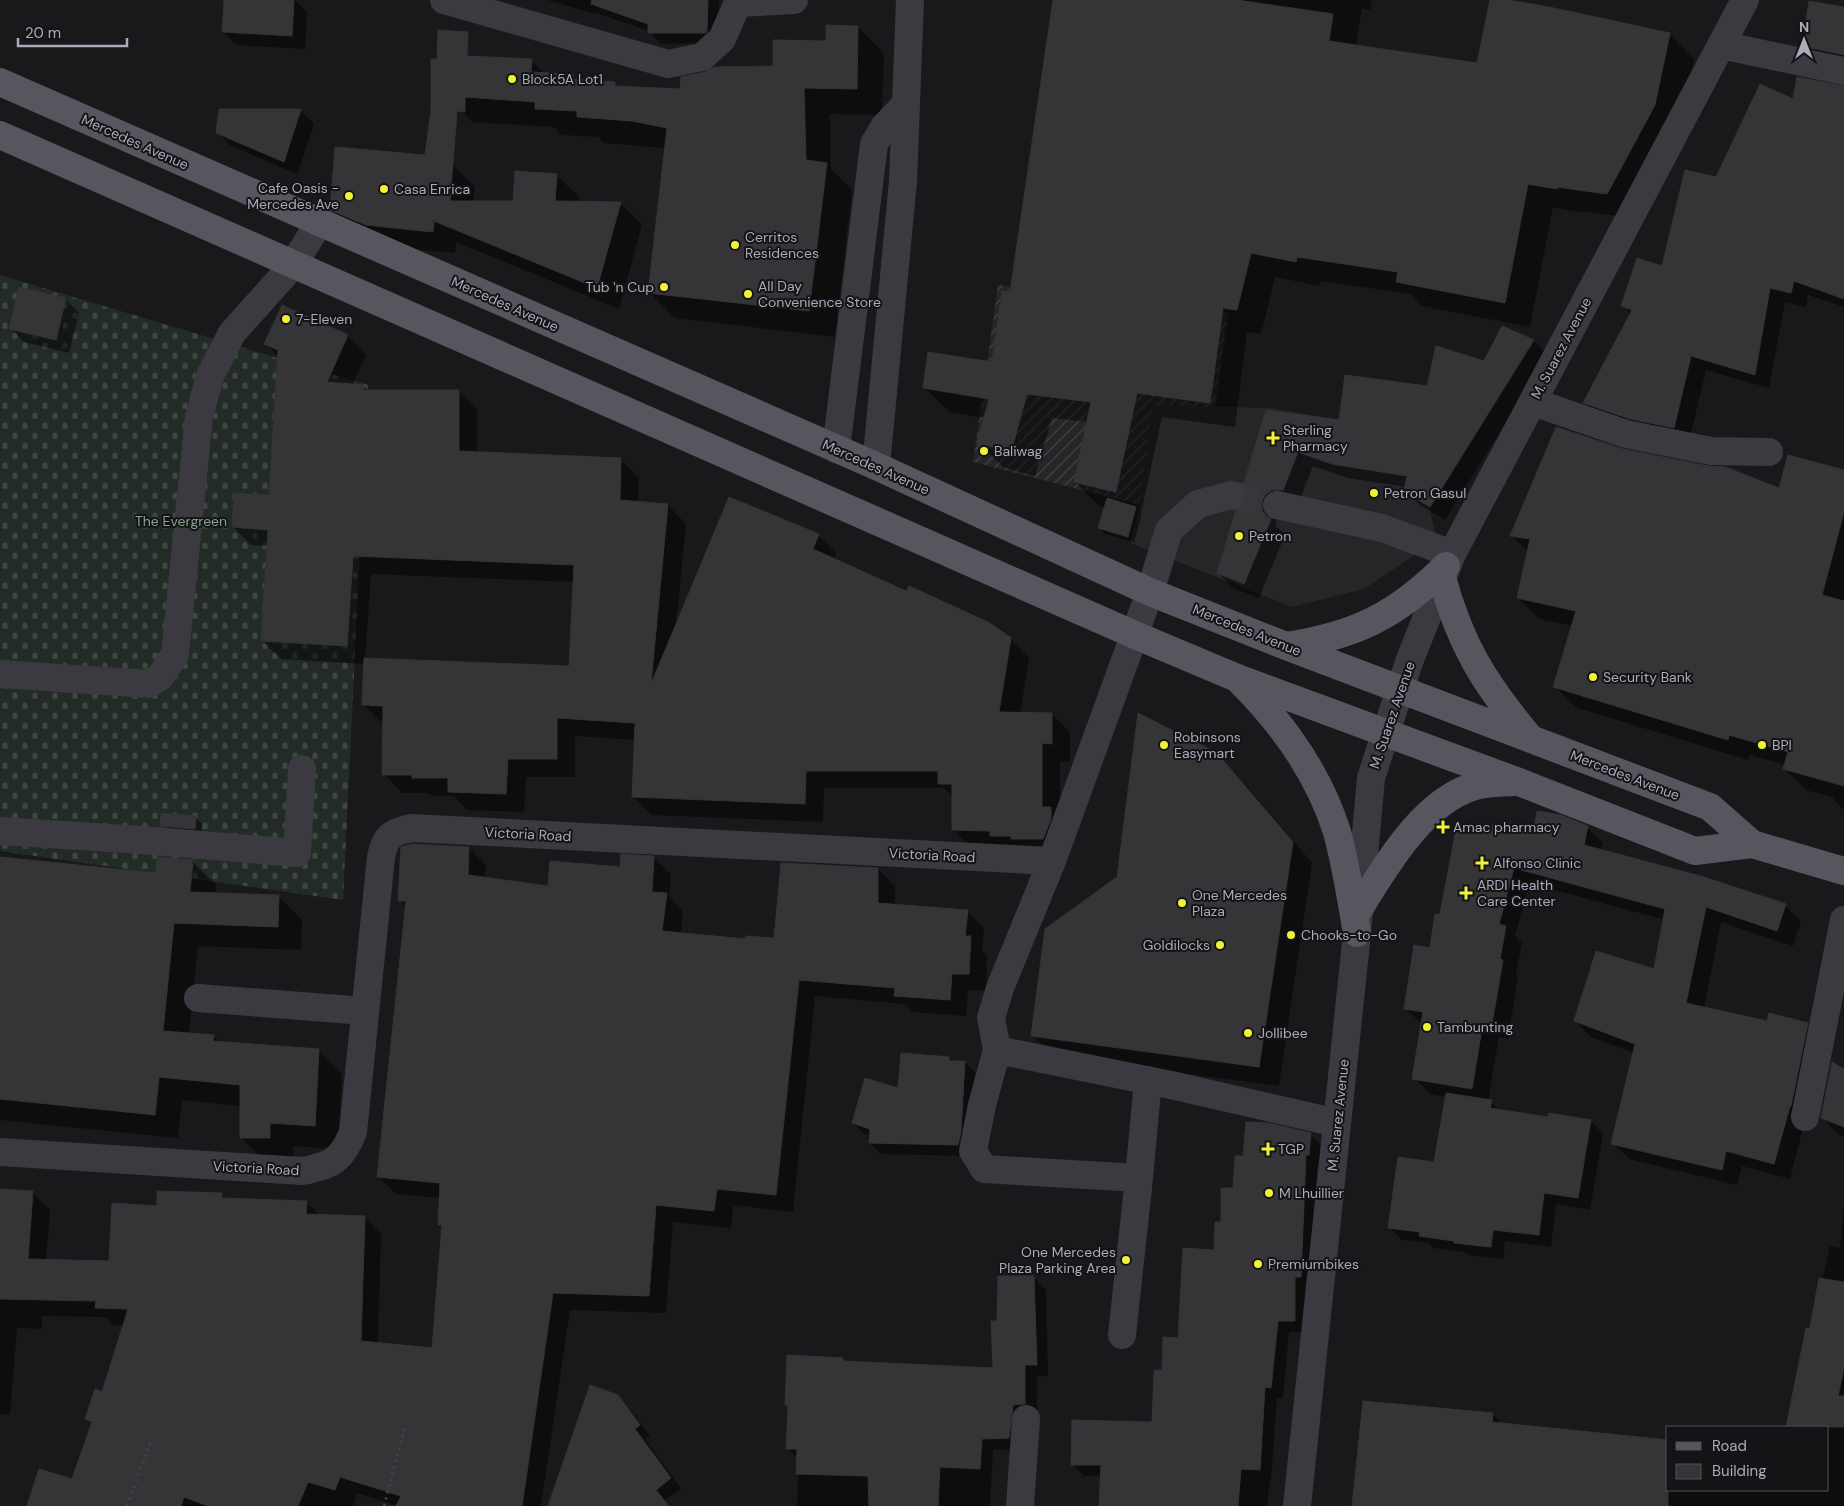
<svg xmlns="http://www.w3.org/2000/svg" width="1844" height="1506" font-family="'DM Sans',sans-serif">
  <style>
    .built { fill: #262528 }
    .industrial { fill: url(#industrial-furrows) }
    .cemetery { fill: url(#cemetery-stones) }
    .shadow { fill: #0007; fill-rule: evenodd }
    .building { fill: #353437; stroke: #343337 }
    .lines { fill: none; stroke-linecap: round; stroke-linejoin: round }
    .minor-tunnel { stroke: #36363b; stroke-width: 28; stroke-dasharray: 28 14; stroke-linecap: butt }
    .path { stroke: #404047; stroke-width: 3; stroke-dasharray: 2.5 4; stroke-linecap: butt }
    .minor { stroke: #3b3a40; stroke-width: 28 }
    .major { stroke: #57565f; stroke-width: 28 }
    .poi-dot { fill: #f1f13a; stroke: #141316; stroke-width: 2 }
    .labels { text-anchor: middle; stroke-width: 4; stroke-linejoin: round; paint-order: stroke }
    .poi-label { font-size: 14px; fill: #ababba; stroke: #141316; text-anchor: start }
    .street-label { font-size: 14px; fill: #ababba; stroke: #141316 }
    .park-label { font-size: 14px; fill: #82a590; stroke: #141316 }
  </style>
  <defs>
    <pattern id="industrial-furrows" width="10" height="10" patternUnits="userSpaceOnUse" patternTransform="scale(1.25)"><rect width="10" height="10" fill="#262528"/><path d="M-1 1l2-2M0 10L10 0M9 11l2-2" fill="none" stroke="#434245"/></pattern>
    <pattern id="cemetery-stones" width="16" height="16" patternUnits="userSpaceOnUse" patternTransform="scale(1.25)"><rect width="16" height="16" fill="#222b26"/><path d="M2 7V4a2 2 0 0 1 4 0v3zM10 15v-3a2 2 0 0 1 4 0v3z" fill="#3f4743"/></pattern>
  </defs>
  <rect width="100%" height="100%" fill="#19191b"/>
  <path class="built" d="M1153 405 1268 408 1411 431 1437 540 1364 589 1292 607 1130 543 1140 505Z"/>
  <path class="industrial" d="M998 285 1228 314 1215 407 1153 405 1140 505 973 462Z"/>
  <path class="cemetery" d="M0 275 368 385 343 900 0 851Z"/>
  <path class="shadow" d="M225 0H295L307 12 305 49 237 45 223 32Z
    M547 0H719L718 43 661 44 649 31 596 13 595 14Z
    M1054 0H1372L1370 10 1362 8 1356 46 1478 64 1492 0H1502L1669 34 1694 59 1679 130 1631 218 1582 211 1581 213 1553 207 1530 327 1422 306 1411 294 1321 281 1320 286 1275 277 1261 334 1247 332 1235 427 1162 417 1141 513 1142 514 1134 542 1105 534 1099 527 1105 508 1100 507 1075 482 1088 422 1052 418 1035 476 1003 467 978 442 985 418 949 412 924 387 994 364 1011 294Z
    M1844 8V66L1818 60 1803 46Z
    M858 27 884 53 882 115 830 114 831 169 852 190 835 337 675 318 649 292 666 148 604 143 598 137 562 135 554 127 472 122 447 96 531 60 545 74 573 76 578 81 614 83 618 87 681 91 774 67Z
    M1844 87V307L1808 295 1806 307 1785 302 1769 388 1706 370 1689 442 1600 417 1585 403 1631 314 1622 306 1663 267 1716 179 1794 101Z
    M220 110 301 111 314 124 297 174 231 146 217 132Z
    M452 164 475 187 473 202H515L556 175 579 197 578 203H620L642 225 619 309 456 242 455 253 390 247 354 232 331 209Z
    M65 299 79 313 69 353 24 342 10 328Z
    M283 307 348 336 366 355 352 385 364 386 369 391H459L477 410V453L621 460 639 478 638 503 668 505 686 524 676 625 818 535 836 553 834 560 1010 639 1029 658 1020 713 1052 714 1070 732V761H1060L1061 857 972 848 953 830V797L944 788H824L823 822 652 815 633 797 636 740 575 736V777H526L524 812 467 810 454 796H432L428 793H402L384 774V723H382L363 704 365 664 281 659 262 641 268 546 251 545 233 527 270 496 279 357 266 344ZM371 574 574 582 570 667 365 660Z
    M1502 327 1534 341 1548 355 1445 520 1420 505 1405 491 1406 487 1348 478 1313 466 1298 504 1276 516V526L1285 535 1259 598 1233 588 1219 573 1247 500V491L1244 486 1340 422 1428 388 1485 362Z
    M1623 451 1780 490 1844 471V810L1834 800 1835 798 1806 790 1785 769 1786 765 1750 755 1748 760 1575 707 1555 686 1573 626 1539 619 1518 598 1528 552 1511 535Z
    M1216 754 1237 775 1312 863 1279 1086 1053 1056 1033 1035 1118 877Z
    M196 818 202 824 201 835 168 832 161 825Z
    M1587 827 1603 843 1601 850 1785 906 1801 921 1793 946 1721 922 1704 1008 1768 1023 1807 1024 1823 1040 1805 1120 1790 1179 1742 1166 1737 1185 1629 1159 1613 1143 1634 1053 1591 1037 1575 1021 1655 971 1665 920 1529 883 1515 936 1522 943 1516 974 1518 977 1508 1039 1499 1037 1488 1101 1491 1102 1500 1111 1549 1118 1550 1114 1591 1121 1603 1134 1590 1210 1556 1204 1551 1247 1505 1241 1503 1259 1468 1255 1465 1252 1433 1248 1428 1243 1402 1240 1390 1228 1435 1163 1446 1097 1430 1094 1414 1078 1423 1025 1405 1008 1431 949 1441 916 1534 836Z
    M469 848 486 865 485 879 549 887 622 868 653 857 671 874 669 897 683 911 681 934 747 941 775 940 878 869 895 886V906L967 911 984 928 982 950 987 955 986 991 968 990 966 1016 913 1012 905 1004 815 996 793 1212 733 1205 731 1228 673 1222 666 1313 570 1310 541 1506H398L357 1493 353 1506H29L72 1480 92 1425 86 1419 103 1393 124 1325H114L106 1317 42 1316V1329L17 1328 10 1415 0 1414V1190L33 1193 50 1210 46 1261 111 1262 158 1207 222 1194 228 1200 306 1202 320 1216 364 1217 381 1234 378 1344 433 1349 443 1228 440 1225 441 1198 396 1194 378 1176 406 907 400 900Z
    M0 858 157 874 192 861 216 885 215 894 279 897 302 920 301 950 198 946 189 1034 213 1036 220 1042 318 1050 342 1074 338 1149 293 1146 294 1161 265 1162 242 1138 241 1106 182 1100 178 1138 0 1120Z
    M948 1058 952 1062H965L976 1074 972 1143 969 1156 881 1154 870 1143 871 1136 864 1134 853 1122Z
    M1844 1070V1136L1838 1134 1822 1117Z
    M1310 1134 1322 1146 1320 1166H1317L1313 1288 1307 1332H1289L1283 1399 1277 1398 1271 1481H1270L1267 1506H1101V1476H1084L1072 1464 1153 1423 1163 1372 1179 1339 1216 1251 1222 1223 1244 1158Z
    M1844 1207V1506H1354L1492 1414 1502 1424 1668 1490H1828V1427H1788L1807 1329 1811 1330 1830 1246 1840 1248Z
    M1034 1278 1046 1290 1048 1376 1037 1377V1415L1020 1449 993 1450 990 1506H797L798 1459 787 1448 789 1408 786 1405 842 1360 844 1362 994 1370 998 1322Z
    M617 1396 628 1407 650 1436 645 1439 681 1489 665 1500 670 1506H550Z"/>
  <path class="building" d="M224 0H294L292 36 222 32Z
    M592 0H708L707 31 706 33H648V24L591 4Z
    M1053 0H1237L1333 14 1329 41 1477 63 1490 0H1508L1549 7 1670 33 1655 105 1607 194 1557 187V189L1528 184 1505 303 1396 282 1398 272 1297 257 1296 262 1251 253 1237 310 1223 308 1210 403 1137 393 1116 492 1074 482 1091 402 1027 394 1011 452 977 443 989 399 923 388 928 352 992 362 1002 291 1010 292Z
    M1809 1 1844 7V55L1802 46Z
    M826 25 858 26 857 89 804 88 806 160 827 163 809 311 648 293 667 128 632 121 577 117V111L535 109V102L465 97V112L457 111 450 201H513L515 171 557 174 555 201 621 202 597 288 434 221 433 232 366 225 330 210 335 147 425 155 431 110V59H437L438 30 468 32 467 56 532 59 531 72 573 74V79L615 82V86L680 89 681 77 705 72 714 67 773 66V40L826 41Z
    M1797 77 1844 86V299L1794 281 1791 293 1770 288 1755 375 1691 356 1674 428 1630 419 1583 403 1632 310 1621 306 1637 258 1662 266 1685 170 1716 177 1760 84 1793 99Z
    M219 109H301L284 162 216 133Z
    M19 287 66 298 56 340 9 329Z
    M282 305 348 335 327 382 364 385V390H459V451L621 458 620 500 668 504 651 684 729 497 819 534 813 549 906 591 909 586 990 623 1011 638 999 712 1052 713V744L1042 743V807H1051V819L1043 839H1011V836H990V831L952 830V784H938V771H806L805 804 632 797 635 723 557 718V759H508L506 794 448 792V778H412V775H382L383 706 362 705 364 658 569 666 574 565 353 556 347 646 261 641 268 530 232 527 234 493 269 495 278 350 264 344Z
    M1502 326 1534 340 1430 507 1404 491 1407 476 1332 464 1298 452 1283 490H1272L1265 495 1262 501V510L1266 516 1271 519 1244 584 1217 573 1236 510 1242 506 1246 499V491L1243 486 1266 410 1339 420 1345 375 1427 386 1436 346 1484 361Z
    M1556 427 1623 449 1708 466 1725 467 1779 488 1788 455 1844 470V512L1822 595 1844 601V786L1783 769 1788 752 1729 735 1728 740 1553 687 1576 611 1517 598 1530 539 1510 536Z
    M1107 498 1136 507 1128 537 1098 528Z
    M1138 713 1217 753 1293 842 1259 1067 1031 1036 1045 929 1117 877Z
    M1537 811 1561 815 1588 826 1584 845 1704 877 1786 904 1777 931 1706 907 1686 1003 1767 1021 1769 1013 1808 1023 1791 1106H1790L1774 1164 1726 1151 1722 1170 1611 1144 1635 1044 1574 1021 1596 951 1654 969 1665 909 1514 868 1499 924 1506 926 1500 959 1503 960 1492 1024 1483 1022 1472 1089 1412 1079 1423 1012 1404 1009 1414 945 1430 948 1435 914H1440L1457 824 1491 830 1493 824 1533 835Z
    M161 813 196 816 195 829 160 826Z
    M412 844 469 847 468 875 548 886 550 861 620 867 621 854 654 856 652 892 667 893 662 931 746 939V936L774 938 781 863 878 868V903L968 910 965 936H971L969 974H952L950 1000 894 996 895 988 799 980 776 1195 717 1189 714 1211 656 1205 649 1296 553 1293 522 1506H396L401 1496 340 1477 335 1490 308 1482 298 1506H208L184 1497 181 1506H27L39 1469 72 1479 92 1422 85 1419 95 1389 102 1392 128 1309 95 1308 96 1301 0 1299V1189L33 1191 28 1259 109 1261 112 1203 157 1206V1191L222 1193V1198L307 1201 306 1214 365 1216 361 1341 432 1348 442 1225H438L440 1183 377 1177 406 901H398L401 847Z
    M0 857 156 873 157 857 193 860 190 892 279 895 278 927 174 923 163 1031 214 1035 213 1041 319 1049 315 1126 270 1123V1138H240V1085L159 1077 155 1115 0 1099Z
    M901 1053 949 1057V1061H965L961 1131 958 1145 869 1143 870 1129 852 1123 865 1078 898 1088Z
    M1832 1062 1844 1069V1127L1821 1118Z
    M1446 1093 1492 1100 1490 1108 1548 1117 1549 1113 1591 1120 1578 1198 1544 1193 1539 1235 1493 1230 1491 1247 1454 1243V1241L1419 1236 1420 1232 1388 1228 1398 1157 1434 1162Z
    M1246 1122 1269 1123 1311 1133 1309 1155H1306L1301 1277H1295V1321H1278L1271 1388 1265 1387 1260 1470 1241 1469 1238 1506H1099L1101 1465H1071L1072 1420 1152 1422 1154 1370H1162L1163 1337 1178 1338 1183 1248 1214 1250 1215 1222H1221V1188H1233L1235 1156H1243Z
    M998 1276H1034L1037 1365H1025V1404L1013 1405 1009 1438 982 1439 980 1469 940 1467 938 1506H869L868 1476 796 1474 797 1449H786L788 1406 785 1405 787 1355 843 1358V1361L993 1368 991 1321H997Z
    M1819 1278 1844 1282V1368L1838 1396H1844V1427H1786L1806 1328H1810Z
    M590 1385 618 1395 640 1425 635 1429 671 1478 656 1490 669 1506H548Z
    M1363 1401 1493 1413 1492 1422 1668 1440V1506H1352Z"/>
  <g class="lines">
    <path class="minor-tunnel" d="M1231 495 1277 505"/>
    <path class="path" d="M127 1506 151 1440
      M384 1506 405 1427"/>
    <path class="minor" d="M444 0 668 64 702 57 722 39 739 0
      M739 3 794 0
      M1721 45 1844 71
      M1533 402 1626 434 1711 451 1769 452
      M836 449 874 144 884 127 906 104
      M876 466 903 181 910 0
      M1277 505 1382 528 1452 554
      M0 674 149 684 160 677 175 654 199 417 210 376 232 333 293 265 319 223
      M0 831 142 840 297 853 302 769
      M1052 861 1000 988 991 1018 997 1050 1171 1085 1337 1123
      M198 998 365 1011
      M997 1050 982 1105 973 1151 984 1169 1139 1178
      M1805 1117 1844 920
      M0 1152 302 1171C331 1166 342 1160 353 1132L381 857C385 837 391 832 411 828L1052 861 1150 592 1169 530 1198 504 1231 495
      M1122 1335 1139 1178 1148 1080
      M1020 1506 1026 1419
      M1297 1506 1357 933 1371 778 1409 662 1452 554 1745 0"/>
    <path class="major" d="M0 82 876 466 1150 592 1286 646 1710 807 1752 844
      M0 135 1135 635 1237 678 1519 782 1695 851 1752 844 1844 871
      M1442 577C1460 645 1485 684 1529 737
      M1286 646C1355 636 1397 615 1446 566
      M1241 682C1283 724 1319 775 1337 832 1346 865 1351 899 1357 933
      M1359 909C1384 868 1419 809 1464 790 1479 783 1497 783 1513 782"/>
  </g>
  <g class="poi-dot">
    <circle cx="512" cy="79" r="5"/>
    <circle cx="384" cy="189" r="5"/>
    <circle cx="349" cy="196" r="5"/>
    <circle cx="735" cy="245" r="5"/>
    <circle cx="664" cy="287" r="5"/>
    <circle cx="748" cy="294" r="5"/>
    <circle cx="286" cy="319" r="5"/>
    <path d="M1270.5 430.5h5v5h5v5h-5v5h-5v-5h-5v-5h5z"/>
    <circle cx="984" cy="451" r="5"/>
    <circle cx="1374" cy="493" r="5"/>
    <circle cx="1239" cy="536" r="5"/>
    <circle cx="1593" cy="677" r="5"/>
    <circle cx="1164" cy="745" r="5"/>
    <circle cx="1762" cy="745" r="5"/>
    <path d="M1440.5 819.5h5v5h5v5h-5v5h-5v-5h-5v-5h5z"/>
    <path d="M1479.5 855.5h5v5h5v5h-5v5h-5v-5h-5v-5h5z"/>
    <path d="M1463.5 885.5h5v5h5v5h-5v5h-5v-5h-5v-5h5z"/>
    <circle cx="1182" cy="903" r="5"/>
    <circle cx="1291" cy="935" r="5"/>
    <circle cx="1220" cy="945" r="5"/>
    <circle cx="1427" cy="1027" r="5"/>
    <circle cx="1248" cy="1033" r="5"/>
    <path d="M1265.5 1141.5h5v5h5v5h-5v5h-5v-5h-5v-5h5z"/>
    <circle cx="1269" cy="1193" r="5"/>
    <circle cx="1126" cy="1260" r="5"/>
    <circle cx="1258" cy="1264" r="5"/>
  </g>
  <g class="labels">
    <g class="poi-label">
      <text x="522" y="84">Block5A Lot1</text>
      <text x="339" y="193" text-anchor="end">Cafe Oasis -<tspan x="339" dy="16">Mercedes Ave</tspan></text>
      <text x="394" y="194">Casa Enrica</text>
      <text x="745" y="242">Cerritos<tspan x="745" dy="16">Residences</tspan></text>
      <text x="758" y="291">All Day<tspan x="758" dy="16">Convenience Store</tspan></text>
      <text x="654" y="292" text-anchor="end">Tub 'n Cup</text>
      <text x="296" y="324">7-Eleven</text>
      <text x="1283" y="435">Sterling<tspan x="1283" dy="16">Pharmacy</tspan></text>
      <text x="994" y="456">Baliwag</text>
      <text x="1384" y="498">Petron Gasul</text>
      <text x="1249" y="541">Petron</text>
      <text x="1603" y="682">Security Bank</text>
      <text x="1174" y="742">Robinsons<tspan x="1174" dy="16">Easymart</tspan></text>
      <text x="1772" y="750">BPI</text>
      <text x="1453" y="832">Amac pharmacy</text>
      <text x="1493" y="868">Alfonso Clinic</text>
      <text x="1477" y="890">ARDI Health<tspan x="1477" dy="16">Care Center</tspan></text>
      <text x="1192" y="900">One Mercedes<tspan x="1192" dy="16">Plaza</tspan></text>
      <text x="1301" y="940">Chooks-to-Go</text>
      <text x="1210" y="950" text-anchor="end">Goldilocks</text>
      <text x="1437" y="1032">Tambunting</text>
      <text x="1258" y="1038">Jollibee</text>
      <text x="1278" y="1154">TGP</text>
      <text x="1279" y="1198">M Lhuillier</text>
      <text x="1116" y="1257" text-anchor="end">One Mercedes<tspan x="1116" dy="16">Plaza Parking Area</tspan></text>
      <text x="1268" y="1269">Premiumbikes</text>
    </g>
    <g class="street-label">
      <text transform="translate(135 142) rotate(24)" y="5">Mercedes Avenue</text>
      <text transform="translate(505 304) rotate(24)" y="5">Mercedes Avenue</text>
      <text transform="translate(1561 348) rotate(-62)" y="5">M. Suarez Avenue</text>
      <text transform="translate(876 467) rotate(24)" y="5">Mercedes Avenue</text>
      <text transform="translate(1247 630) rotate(22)" y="5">Mercedes Avenue</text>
      <text transform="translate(1392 715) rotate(-71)" y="5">M. Suarez Avenue</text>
      <text transform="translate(1625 775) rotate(21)" y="5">Mercedes Avenue</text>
      <text transform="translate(528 834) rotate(3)" y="5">Victoria Road</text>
      <text transform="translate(932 855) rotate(3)" y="5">Victoria Road</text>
      <text transform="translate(1338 1115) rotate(-84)" y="5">M. Suarez Avenue</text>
      <text transform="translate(256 1168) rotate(3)" y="5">Victoria Road</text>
    </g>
    <g class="park-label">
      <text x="181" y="526">The Evergreen</text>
    </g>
  </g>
  <rect x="1666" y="1426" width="162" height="65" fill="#141316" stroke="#505058"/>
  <rect x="1676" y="1442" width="25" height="8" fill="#57565f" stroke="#505058"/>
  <text x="1712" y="1451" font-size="15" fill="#ababba">Road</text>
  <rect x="1676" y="1464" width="25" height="15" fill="#353437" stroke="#505058"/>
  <text x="1712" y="1476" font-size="15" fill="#ababba">Building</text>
  <g transform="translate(1804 40)" stroke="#141316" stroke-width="4" paint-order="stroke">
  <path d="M0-4L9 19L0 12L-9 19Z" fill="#ababba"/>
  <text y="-8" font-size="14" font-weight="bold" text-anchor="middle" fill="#ababba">N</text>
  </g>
  <path d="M18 38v8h109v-8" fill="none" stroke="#ababba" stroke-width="2.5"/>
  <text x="25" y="38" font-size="15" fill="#ababba" stroke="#141316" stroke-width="4" paint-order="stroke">20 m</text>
</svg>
